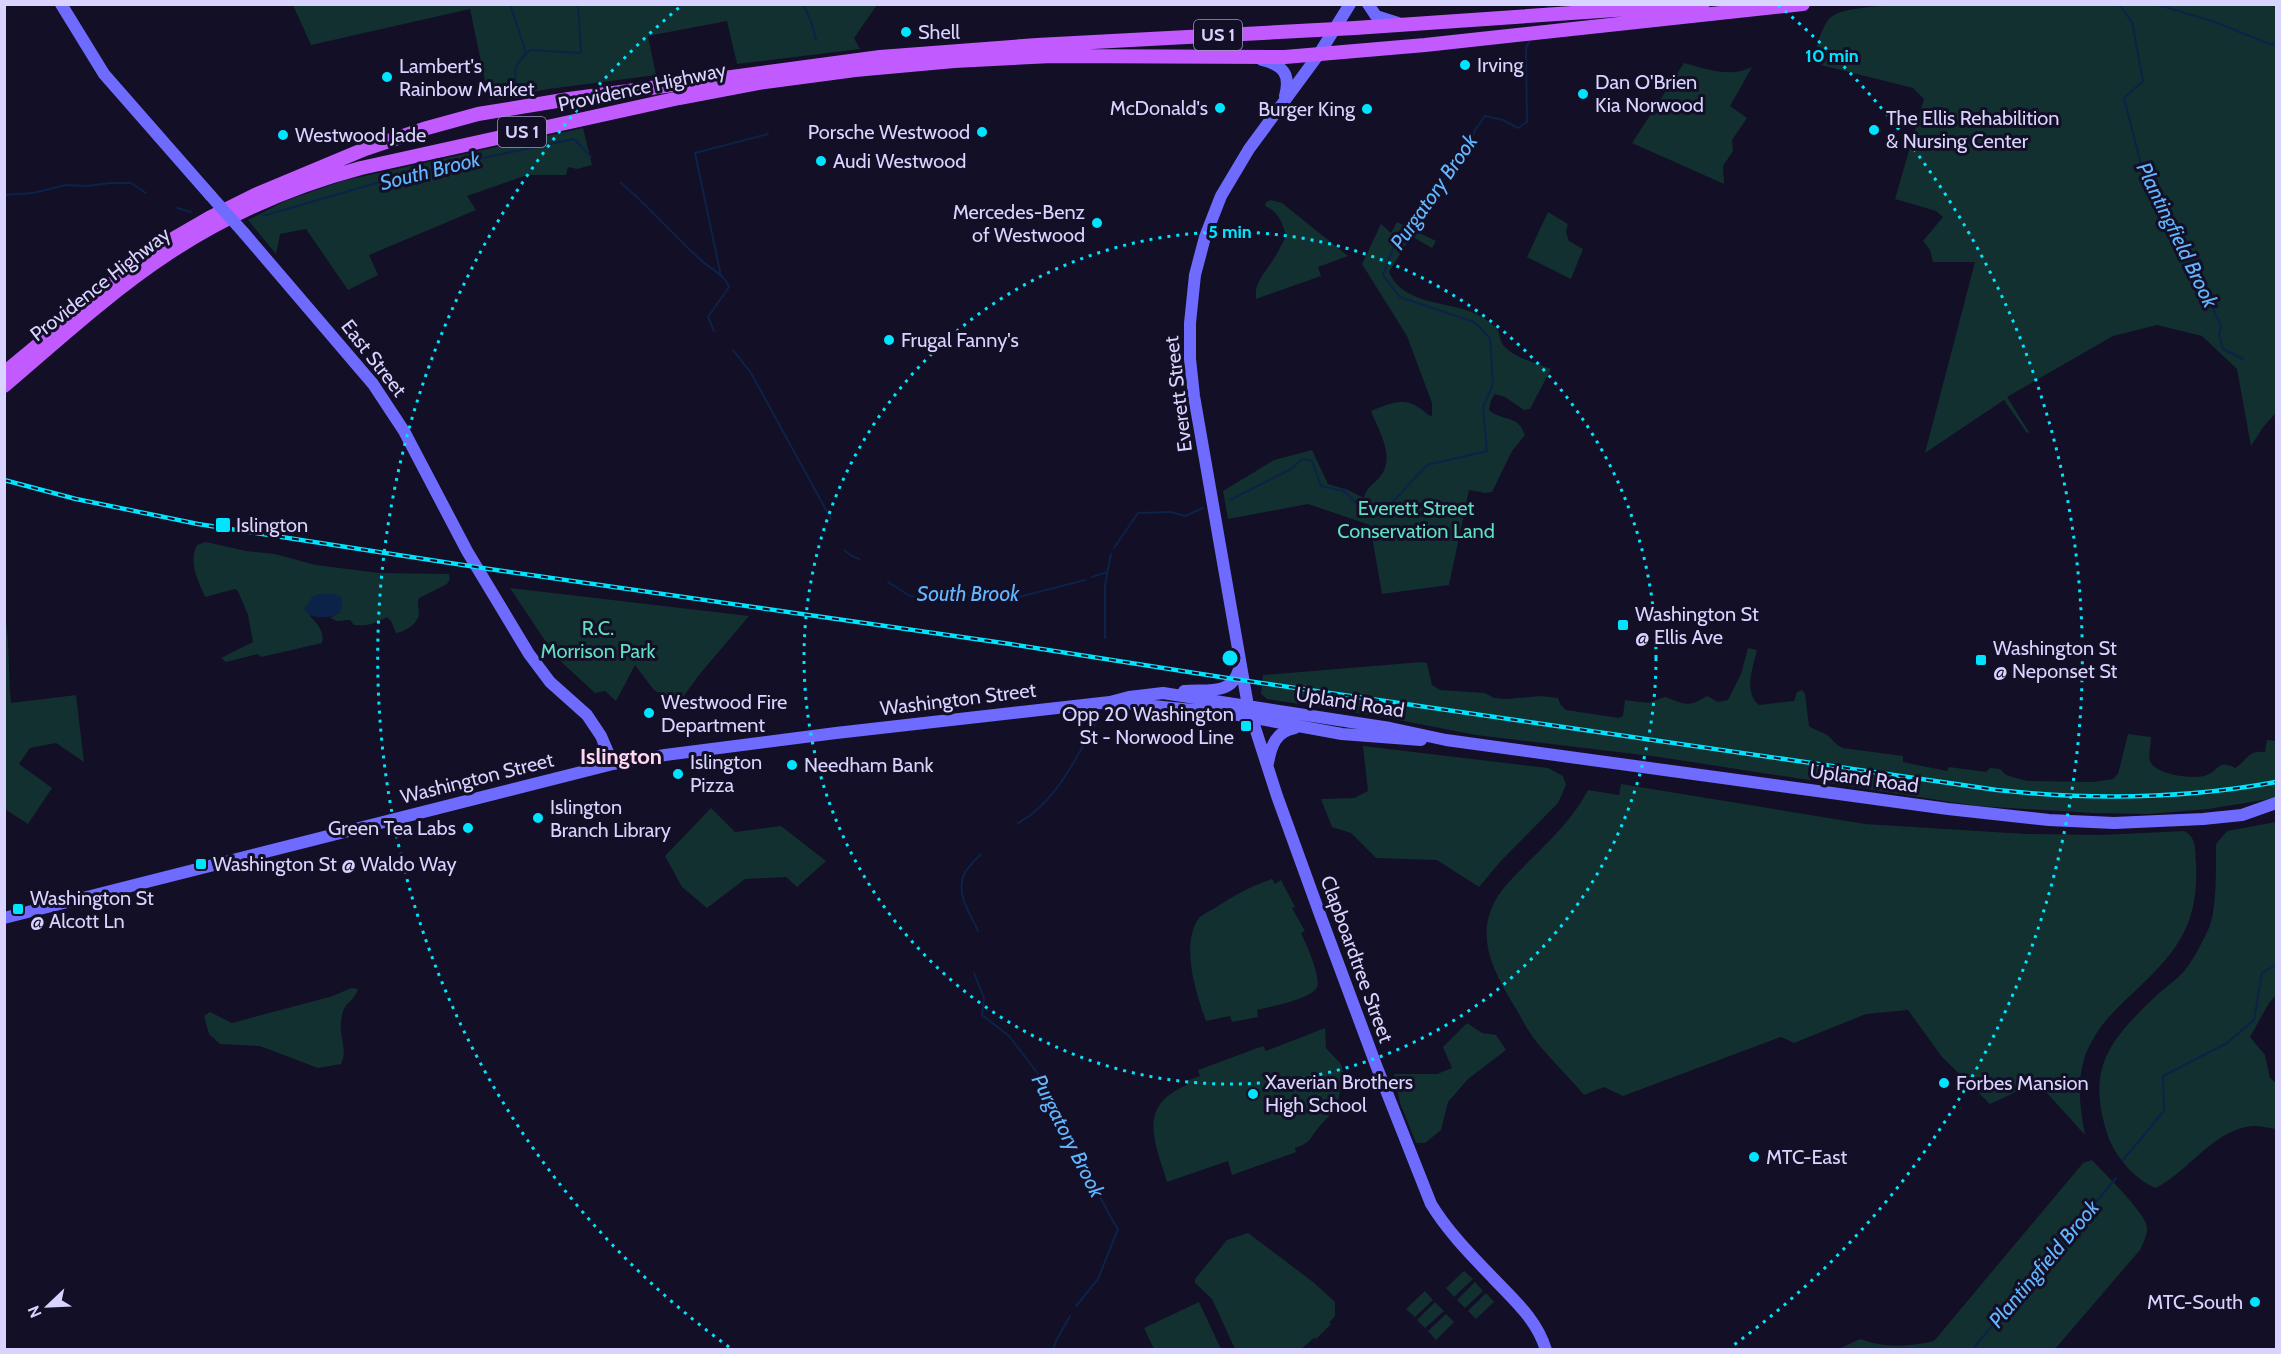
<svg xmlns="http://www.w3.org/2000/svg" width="2281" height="1354" font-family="Cabin,sans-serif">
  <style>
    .green { fill: #12302f }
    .water { fill: #0c2248 }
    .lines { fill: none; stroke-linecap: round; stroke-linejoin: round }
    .stream { stroke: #0c2248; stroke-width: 2 }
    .secondary { stroke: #6f6bff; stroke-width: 12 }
    .primary { stroke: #c25bff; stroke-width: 14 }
    .rail-casing { stroke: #00e5ff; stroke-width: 4.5 }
    .rail { stroke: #130f26; stroke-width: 2; stroke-dasharray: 7; stroke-linecap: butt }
    .secondary-bridge { stroke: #6f6bff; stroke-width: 12 }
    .ring { fill: none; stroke: #00e5ff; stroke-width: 3; stroke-dasharray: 3 6 }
    .poi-dot { fill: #00e5ff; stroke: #130f26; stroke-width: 2 }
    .labels { text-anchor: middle; stroke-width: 6; stroke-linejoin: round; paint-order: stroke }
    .shield { fill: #130f26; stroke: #9e99be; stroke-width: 1.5 }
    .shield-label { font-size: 18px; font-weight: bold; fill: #d9d4ff }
    .poi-label { font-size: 20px; fill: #d9d4ff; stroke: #130f26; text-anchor: start }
    .street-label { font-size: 20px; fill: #d9d4ff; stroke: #130f26 }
    .park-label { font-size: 20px; fill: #5fe0c0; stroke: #130f26 }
    .water-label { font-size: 21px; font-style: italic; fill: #62b6ff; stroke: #130f26 }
    .quarter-label { font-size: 22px; font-weight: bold; fill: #ffd6f0; stroke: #130f26 }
    .centre { fill: #00e5ff; stroke: #130f26; stroke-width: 3 }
    .ring-label { font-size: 18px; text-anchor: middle; font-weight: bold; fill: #00e5ff; stroke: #130f26; stroke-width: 6; stroke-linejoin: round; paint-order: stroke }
  </style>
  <rect width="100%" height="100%" fill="#130f26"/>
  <path class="green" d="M1901 4 2276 5V413L2264 426 2251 446 2237 369 2202 336 2157 325 2113 336 2007 397 2029 432 2027 433 2004 400 1925 453 1975 262H1933L1930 250 1923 241 1943 217 1936 211 1895 199 1924 99 1913 88 1813 63 1812 60C1817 48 1820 31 1828 20 1838 6 1884 7 1901 4Z
    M293 5H877L854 38 860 49 737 64 727 21 648 36 656 75 549 89 489 100 470 9 311 45Z
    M1684 63C1706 69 1730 78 1752 67L1730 106 1747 118 1732 140 1733 151 1723 166 1724 184 1632 143Z
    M583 128 592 165 577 169 568 167 566 175H527L467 196 476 210 369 255 378 275 348 290 306 229 280 234 276 254 248 220 285 201 342 181Z
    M1271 200 1282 203 1348 256 1318 267 1321 276 1256 299C1254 284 1263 275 1271 263 1277 255 1281 245 1286 237 1283 223 1278 211 1265 206L1266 202Z
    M1548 212 1568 224 1566 232 1569 241 1583 249 1571 279 1527 257Z
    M1397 222 1436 241 1432 248 1411 236 1389 272C1403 305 1447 301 1474 313 1481 316 1492 323 1497 329 1500 334 1500 342 1504 346 1515 358 1536 363 1551 369L1530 409 1524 410 1505 397 1495 394 1491 400 1489 410C1503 422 1518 414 1525 435L1512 451 1492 492 1485 493 1469 490 1449 585 1382 594 1370 525 1308 504 1228 519 1223 491 1274 460 1312 450 1328 484 1348 490 1364 498C1365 490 1372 485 1378 479 1397 459 1380 434 1371 411 1389 404 1403 396 1421 409 1426 412 1426 415 1432 416V403L1407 336 1362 264 1381 224 1391 233Z
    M206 542 246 551 275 554 316 565 379 573 449 574 450 579 447 584 419 598C417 604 419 608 419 614 418 624 404 632 396 633L391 621 387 617C375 624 368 626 354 625L350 620 337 621 330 618 340 612 309 615C316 623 325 630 322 643L261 657 258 654 226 662 221 658 253 642 248 615 238 591 235 589 205 597C198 580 188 563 197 545Z
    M510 588 749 616 699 675 678 704 654 690 635 665 616 701 605 691 595 693 556 657Z
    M5 616C10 645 8 674 11 703L76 695 84 762 56 743 30 748 19 764 52 788 28 824 5 809Z
    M1748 648 1757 650C1753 668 1743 692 1759 705L1794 701 1797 692 1802 690 1805 694 1809 726C1814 730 1821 731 1827 735 1833 740 1836 745 1843 748L1903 756V762L1947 771 1949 767 1986 772 1990 768 2000 769 2006 775 2027 781 2093 782 2113 779 2118 774 2128 734 2151 737C2151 744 2148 755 2150 761 2155 775 2195 780 2207 775 2220 770 2218 759 2235 768 2248 760 2247 750 2265 752L2267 740 2276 741V798L2208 809 2149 814 2092 813 1977 806 1659 757 1476 735 1383 717 1267 699 1261 694 1263 675 1422 662 1427 663 1432 685 1440 690 1485 693 1494 698 1506 699 1541 696 1558 698 1560 704 1566 710 1619 718 1623 716 1625 700 1648 703 1665 697C1685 704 1688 708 1707 696L1718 702 1728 700 1741 674Z
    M1363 746 1548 768 1563 776 1566 785 1558 803 1500 862 1479 887 1437 860 1376 858 1351 833 1332 827 1321 799 1354 798 1368 791Z
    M1621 784 1865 824 2026 834 2101 835 2184 831C2197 837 2195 851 2196 863 2199 925 2177 952 2133 993 2118 1007 2102 1022 2092 1041 2075 1070 2079 1104 2085 1135L2037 1082 1990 1104 1942 1057 1908 1010 1866 1014 1794 1043 1781 1037 1623 1096 1604 1087 1584 1095C1567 1075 1547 1056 1532 1036 1525 1026 1520 1015 1513 1004 1488 963 1471 924 1508 883 1537 851 1568 828 1588 790L1619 795Z
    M711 808 735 832 781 826 826 861 797 887 786 877 745 879 707 908 682 887 665 856Z
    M2276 822V995L2269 1003 2250 1037 2265 1055 2270 1078 2276 1083V1129C2269 1128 2261 1126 2253 1126 2214 1129 2189 1171 2156 1188 2136 1181 2115 1156 2108 1136 2085 1067 2110 1040 2158 994 2168 985 2181 977 2188 966 2196 955 2202 942 2208 930 2217 913 2216 865 2216 844L2227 831Z
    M1272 879 1275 884 1281 880 1295 907 1292 908 1305 931 1301 933C1306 943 1321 977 1317 987 1312 999 1269 1007 1257 1010L1258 1017 1232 1022 1230 1016 1206 1021C1196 994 1180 944 1199 918 1203 914 1210 911 1215 908 1235 895 1249 887 1272 879Z
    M351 988 358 989C353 1004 343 1000 341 1022 339 1036 348 1050 341 1064L318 1068 260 1046 220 1044 209 1034 204 1016 210 1012 232 1023 333 996Z
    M1467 1023 1482 1033 1496 1035 1506 1050 1468 1079 1448 1102 1441 1130 1425 1143H1416L1400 1103 1394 1074H1437L1452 1068 1443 1047Z
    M1325 1028 1326 1048 1341 1064 1345 1077 1340 1081C1340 1108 1336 1108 1319 1127 1308 1140 1312 1142 1295 1148L1296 1152 1291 1154 1232 1175 1228 1161 1167 1182C1155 1142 1136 1106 1187 1085L1186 1081 1200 1076 1198 1070 1263 1046 1266 1051Z
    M2092 1160C2104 1173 2145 1212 2147 1227 2148 1234 2143 1243 2140 1250L2055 1349H1839L1860 1339C1885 1348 1907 1347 1934 1341L2083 1163Z
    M1248 1233 1313 1282 1335 1302V1316L1329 1323 1331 1324 1316 1339 1314 1338 1301 1349H1235L1212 1299 1195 1283V1279L1227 1240Z
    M1464 1271 1473 1279 1454 1297 1446 1288Z
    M1475 1282 1483 1291 1465 1308 1457 1300Z
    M1425 1291 1433 1300 1415 1317 1406 1309Z
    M1486 1293 1494 1302 1476 1319 1468 1311Z
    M1199 1302 1221 1349H1154L1144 1328Z
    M1435 1302 1444 1311 1425 1328 1417 1320Z
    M1446 1314 1454 1322 1436 1340 1428 1331Z"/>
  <path class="water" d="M319 594H333L341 597C348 618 323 620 309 615L304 609 313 596Z"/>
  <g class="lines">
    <path class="stream" d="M510 4 526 53
      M803 4 812 24 816 40
      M2119 4 2132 22 2143 81 2124 98 2141 164 2182 243 2221 326 2219 335 2223 349 2243 359
      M2155 4 2215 22 2272 45 2276 41
      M1547 10 1551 4
      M518 89C512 69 515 64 530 50L581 53 578 4
      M621 183C650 207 674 236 702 261 711 269 725 275 729 287L708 317 714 331
      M4 195 33 193 66 185 87 186 110 183H131L146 193
      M177 208 191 212
      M263 216 366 186 445 166 574 139 591 157
      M721 276 695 153 768 134
      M733 350 751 373 831 519
      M1230 500 1291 469 1302 459 1312 461 1321 486 1344 491 1362 509 1385 510 1427 465 1487 451 1483 407 1493 384 1490 338 1474 322 1400 297 1383 275 1393 248 1416 215 1469 149 1475 130 1485 116 1503 120 1518 128 1527 122 1526 48 1531 38
      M1114 548 1138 513 1171 512 1185 516 1203 508
      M844 550 852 556 859 559
      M1092 577 1107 572
      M888 582 910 596 932 599 952 595 1011 599 1085 580
      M1105 638V585L1111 554
      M1018 823C1058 802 1079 751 1101 714
      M978 931C971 914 957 898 963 877 965 870 975 860 981 854
      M974 973 984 998 982 1015 1009 1036 1039 1075 1077 1157C1080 1174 1093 1184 1101 1199 1107 1209 1111 1219 1118 1229L1098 1279 1076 1306
      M2123 1160 2164 1111 2163 1076 2227 1043 2254 1020 2262 973 2276 965
      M1053 1350 1056 1341 1070 1316
      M1972 1350 2116 1178"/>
    <path class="secondary" d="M61 4 104 74 210 195
      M1350 4 1319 54 1249 149 1221 196 1205 237 1195 275 1190 323V359L1194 396 1248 706 1277 796 1322 920 1376 1065 1431 1204C1448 1232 1472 1256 1494 1279 1515 1301 1537 1320 1546 1350
      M1368 4 1376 16 1398 23
      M1262 60C1283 65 1291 74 1285 96
      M244 233 373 384 404 431 467 551 529 654 550 682 587 715 601 736 613 764
      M1184 691C1207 689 1232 696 1239 669
      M1123 703 1233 714 1342 734 1421 740
      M1268 763C1271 746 1276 731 1295 728
      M4 918 613 764 665 755 836 733 1110 702 1129 697 1163 693 1390 728 1446 740 1948 809 2049 820 2114 823 2203 819 2242 815 2276 803"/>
    <path class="primary" d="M4 373 132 267 171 240 209 218 255 195 365 149 427 128 478 114 569 99 880 57 1037 45 1355 28 1703 4
      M4 386C58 340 110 292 169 253 228 214 293 186 361 168L679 98 758 83 855 70 954 61 1052 56 1285 57 1425 45 1803 4"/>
    <g class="rail-casing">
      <path id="rail" d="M4 480 76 499 198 524 489 569 1010 644 1227 678 1997 790C2090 800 2184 799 2276 782"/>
    </g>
    <use href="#rail" class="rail"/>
    <path class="secondary-bridge" d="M210 195 244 233"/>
  </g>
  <g class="ring">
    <circle cx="1230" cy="658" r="426"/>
    <path d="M729 1347A852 852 0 0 1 682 5M1778 5A852 852 0 0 1 1731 1347"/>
  </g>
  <g class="poi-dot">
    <circle cx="906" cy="32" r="6"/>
    <circle cx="1465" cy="65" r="6"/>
    <circle cx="387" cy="77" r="6"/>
    <circle cx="1583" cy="94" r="6"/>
    <circle cx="1220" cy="108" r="6"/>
    <circle cx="1367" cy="109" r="6"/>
    <circle cx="1874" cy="130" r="6"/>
    <circle cx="982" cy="132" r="6"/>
    <circle cx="283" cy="135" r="6"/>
    <circle cx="821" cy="161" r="6"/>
    <circle cx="1097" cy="223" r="6"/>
    <circle cx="889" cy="340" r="6"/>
    <rect x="215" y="517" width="16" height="16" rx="3"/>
    <rect x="1617" y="619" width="12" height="12" rx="3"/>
    <rect x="1975" y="654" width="12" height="12" rx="3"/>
    <circle cx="649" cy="713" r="6"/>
    <rect x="1240" y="720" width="12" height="12" rx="3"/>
    <circle cx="792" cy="765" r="6"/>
    <circle cx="678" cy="774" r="6"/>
    <circle cx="538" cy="818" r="6"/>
    <circle cx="468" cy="828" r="6"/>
    <rect x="195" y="858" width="12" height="12" rx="3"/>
    <rect x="12" y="903" width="12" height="12" rx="3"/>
    <circle cx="1944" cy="1083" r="6"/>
    <circle cx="1253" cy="1094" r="6"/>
    <circle cx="1754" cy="1157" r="6"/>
    <circle cx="2255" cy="1302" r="6"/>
  </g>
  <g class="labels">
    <g class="shield">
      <rect x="1194" y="20" width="48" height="30" rx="4.5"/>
      <rect x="498" y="117" width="48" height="30" rx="4.5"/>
    </g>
    <g class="shield-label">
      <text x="1218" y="41">US 1</text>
      <text x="522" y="138">US 1</text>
    </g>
    <g class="poi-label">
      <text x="918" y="39">Shell</text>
      <text x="1477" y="72">Irving</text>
      <text x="399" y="73">Lambert's<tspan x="399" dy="23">Rainbow Market</tspan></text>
      <text x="1595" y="89">Dan O'Brien<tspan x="1595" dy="23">Kia Norwood</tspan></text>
      <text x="1208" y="115" text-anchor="end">McDonald's</text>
      <text x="1355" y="116" text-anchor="end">Burger King</text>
      <text x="1886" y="125">The Ellis Rehabilition<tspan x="1886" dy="23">&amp; Nursing Center</tspan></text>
      <text x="970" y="139" text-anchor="end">Porsche Westwood</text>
      <text x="295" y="142">Westwood Jade</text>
      <text x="833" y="168">Audi Westwood</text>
      <text x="1085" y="219" text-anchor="end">Mercedes-Benz<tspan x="1085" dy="23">of Westwood</tspan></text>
      <text x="901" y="347">Frugal Fanny's</text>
      <text x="236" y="532">Islington</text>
      <text x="1635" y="621">Washington St<tspan x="1635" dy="23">@ Ellis Ave</tspan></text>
      <text x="1993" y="655">Washington St<tspan x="1993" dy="23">@ Neponset St</tspan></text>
      <text x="661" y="709">Westwood Fire<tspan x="661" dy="23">Department</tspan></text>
      <text x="1234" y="721" text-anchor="end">Opp 20 Washington<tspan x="1234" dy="23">St - Norwood Line</tspan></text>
      <text x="690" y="769">Islington<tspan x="690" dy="23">Pizza</tspan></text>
      <text x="804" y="772">Needham Bank</text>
      <text x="550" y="814">Islington<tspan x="550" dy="23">Branch Library</tspan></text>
      <text x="456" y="835" text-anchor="end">Green Tea Labs</text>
      <text x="213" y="871">Washington St @ Waldo Way</text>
      <text x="30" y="905">Washington St<tspan x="30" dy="23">@ Alcott Ln</tspan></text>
      <text x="1265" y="1089">Xaverian Brothers<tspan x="1265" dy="23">High School</tspan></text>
      <text x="1956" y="1090">Forbes Mansion</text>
      <text x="1766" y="1164">MTC-East</text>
      <text x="2243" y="1309" text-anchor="end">MTC-South</text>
    </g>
    <g class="street-label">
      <text transform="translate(642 87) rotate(-12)" y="7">Providence Highway</text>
      <text transform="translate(100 284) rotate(-38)" y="7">Providence Highway</text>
      <text transform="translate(374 358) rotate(52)" y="7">East Street</text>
      <text transform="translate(1178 394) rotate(-97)" y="7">Everett Street</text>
      <text transform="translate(958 699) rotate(-7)" y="7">Washington Street</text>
      <text transform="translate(1350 702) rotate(9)" y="7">Upland Road</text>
      <text transform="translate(477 778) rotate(-14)" y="7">Washington Street</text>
      <text transform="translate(1864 778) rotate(8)" y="7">Upland Road</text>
      <text transform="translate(1357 959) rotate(70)" y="7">Clapboardtree Street</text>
    </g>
    <g class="park-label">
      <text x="1416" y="515">Everett Street<tspan x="1416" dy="23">Conservation Land</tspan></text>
      <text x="598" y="635">R.C.<tspan x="598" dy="23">Morrison Park</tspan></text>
    </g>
    <g class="water-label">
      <text transform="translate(430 171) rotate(-14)" y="7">South Brook</text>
      <text transform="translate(1434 192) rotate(-55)" y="7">Purgatory Brook</text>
      <text transform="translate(2177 235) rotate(64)" y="7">Plantingfield Brook</text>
      <text x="968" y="601">South Brook</text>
      <text transform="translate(1068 1136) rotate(63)" y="7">Purgatory Brook</text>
      <text transform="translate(2044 1264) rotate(-50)" y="7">Plantingfield Brook</text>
    </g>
    <g class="quarter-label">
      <text x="621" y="764">Islington</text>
    </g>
  </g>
  <circle cx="1230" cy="658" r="9" class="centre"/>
  <g class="ring-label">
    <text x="1832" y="62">10 min</text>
    <text x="1230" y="238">5 min</text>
  </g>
  <rect width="2281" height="1354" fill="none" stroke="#d9d4ff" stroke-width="12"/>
  <g transform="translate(48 1306) rotate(247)" stroke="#130f26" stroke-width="4.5" paint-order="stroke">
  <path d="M0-4.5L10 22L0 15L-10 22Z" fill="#d9d4ff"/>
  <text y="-9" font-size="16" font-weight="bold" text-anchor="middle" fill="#d9d4ff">N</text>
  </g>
</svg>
